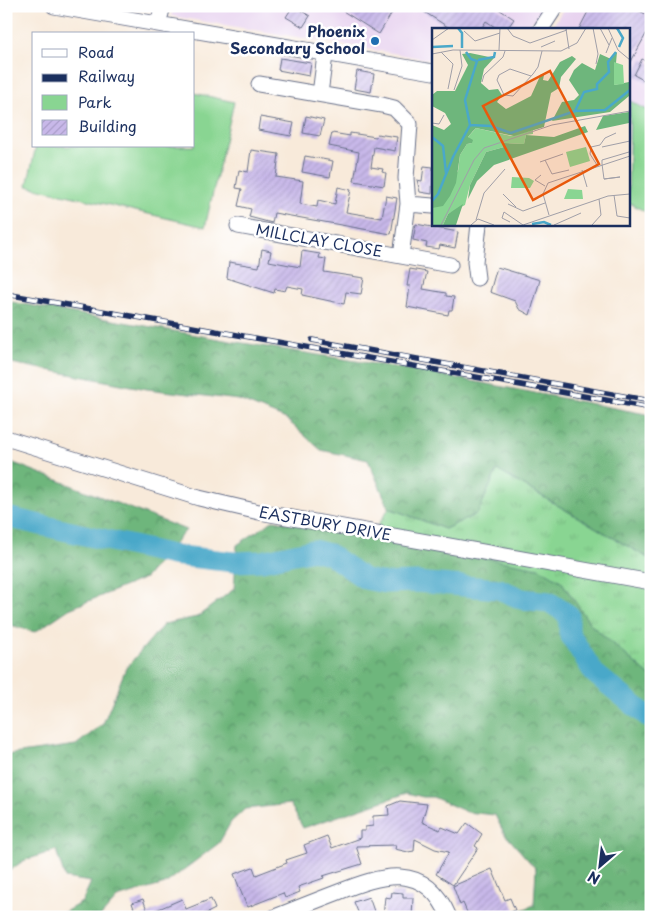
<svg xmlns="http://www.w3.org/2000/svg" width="657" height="923" font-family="'Playpen Sans',sans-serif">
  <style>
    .built { fill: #e7d2ef }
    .grass { fill: url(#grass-tufts); stroke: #528278 }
    .forest { fill: url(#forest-crowns); stroke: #44726d }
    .park { fill: #89d592; stroke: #528278 }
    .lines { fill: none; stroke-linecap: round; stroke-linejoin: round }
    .river { stroke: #4aa8c9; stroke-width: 21 }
    .building { fill: url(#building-hatch) }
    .minor-casing { stroke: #687089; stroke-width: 17 }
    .minor { stroke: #fff; stroke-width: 15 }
    .rail-casing { stroke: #1b2f5e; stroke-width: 5.5 }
    .rail { stroke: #fff; stroke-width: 4; stroke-dasharray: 11; stroke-linecap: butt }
    .poi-dot { fill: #1f6fb2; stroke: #fff; stroke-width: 2 }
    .labels { text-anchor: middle; stroke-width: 5; stroke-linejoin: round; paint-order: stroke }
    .poi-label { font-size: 15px; font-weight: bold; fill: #1b2f5e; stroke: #fff; text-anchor: end }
    .street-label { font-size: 15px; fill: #1b2f5e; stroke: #fff }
    .inset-river { fill: none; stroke: #4aa8c9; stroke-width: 2.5 }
    .inset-road { fill: none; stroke: #a09fa8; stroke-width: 1 }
    .view { fill: #e8590c; fill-opacity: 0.15; stroke: #e8590c; stroke-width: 2.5 }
    .inset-edge { fill: none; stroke: #1b2f5e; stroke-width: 2.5 }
  </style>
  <defs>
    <pattern id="grass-tufts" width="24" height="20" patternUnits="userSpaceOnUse" patternTransform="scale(1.25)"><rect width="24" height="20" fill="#89d592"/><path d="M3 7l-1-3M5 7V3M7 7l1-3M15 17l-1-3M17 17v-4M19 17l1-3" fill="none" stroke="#76b780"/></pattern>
    <pattern id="forest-crowns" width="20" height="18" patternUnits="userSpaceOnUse" patternTransform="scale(1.25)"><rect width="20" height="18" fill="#6eb67c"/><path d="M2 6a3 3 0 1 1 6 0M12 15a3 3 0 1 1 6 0" fill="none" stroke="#5a9469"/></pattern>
    <pattern id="building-hatch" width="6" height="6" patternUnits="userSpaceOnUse" patternTransform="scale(1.25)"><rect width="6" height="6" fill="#c8b8e9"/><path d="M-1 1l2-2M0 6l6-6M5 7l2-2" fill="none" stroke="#ab9eca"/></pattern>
  </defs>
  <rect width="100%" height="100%" fill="#fff"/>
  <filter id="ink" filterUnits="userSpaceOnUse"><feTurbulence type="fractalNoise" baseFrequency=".02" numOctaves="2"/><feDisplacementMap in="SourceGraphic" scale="10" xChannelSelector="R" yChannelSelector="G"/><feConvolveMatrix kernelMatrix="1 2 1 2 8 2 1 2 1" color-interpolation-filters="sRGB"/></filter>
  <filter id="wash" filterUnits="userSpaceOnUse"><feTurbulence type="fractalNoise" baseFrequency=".0096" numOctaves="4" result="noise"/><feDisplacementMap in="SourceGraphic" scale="20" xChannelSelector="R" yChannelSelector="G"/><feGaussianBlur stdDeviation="1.12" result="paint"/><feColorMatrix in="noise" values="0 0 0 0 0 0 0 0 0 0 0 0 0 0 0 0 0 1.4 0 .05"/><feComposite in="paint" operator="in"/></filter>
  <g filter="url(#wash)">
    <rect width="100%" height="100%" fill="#f8eada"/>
    <path class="built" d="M174 6H544L538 17 523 29H433V60L171 16Z
      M565 6H651V215L628 202V29H551Z"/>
    <path class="grass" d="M497 470 648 558 651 553V677L590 624 561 581 370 538 389 508 445 529 477 513Z"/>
    <path class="forest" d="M6 301 230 341 419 371 651 415V553L648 558 497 470 478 513 445 529 389 508 368 460 321 450 286 419 239 400 147 389 6 362Z
      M6 460 186 530 145 578 69 609 35 632 6 624Z
      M274 520 539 568 561 581 590 624 651 677V917H505L534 905 536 869 504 833 495 815 467 812 433 797H423L407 793 303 828 290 804 245 809 231 822 219 843 165 884 117 898 100 917H56L82 902 91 882 65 878 56 850 23 861 6 873V755L76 745 103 724 126 668 164 624 197 617 234 589 237 545Z"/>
    <path class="park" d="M194 93 234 102 205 227 27 186 36 146H194Z
      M630 101 651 112V215L628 202Z"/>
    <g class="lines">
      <path class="river" d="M6 517 172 555 234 562 262 561 313 550 329 554 365 579 385 583 416 582 499 589 522 599 549 602 569 615V633L594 673 651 719"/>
    </g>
    <g id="blocks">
      <path class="building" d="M293 6 310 16 303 27 286 17Z
        M335 6H396L379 34Z
        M415 6H494L514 19 507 29H498L486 21 481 29H451Z
        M591 6H630L651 17V25L628 67V29H579Z
        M280 58 311 63 309 76 278 70Z
        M642 59 651 64V84L634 75Z
        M357 71 374 74 371 92 354 89Z
        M306 116 324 120 320 136 303 133Z
        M260 117 294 123 291 136 258 130Z
        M332 133 350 136V133L376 137 377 134 397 137 395 151 374 147 371 167 383 169 382 172 386 173 384 186 354 181 359 152 329 146Z
        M251 150 279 154 276 177 303 181 300 204 317 207 318 200 335 204 338 187 351 190 346 212 382 218 386 196 397 198 391 234 274 213 272 223 249 217 251 209 238 206 242 189 236 188 239 170 248 172Z
        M305 156 333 161 330 177 302 172Z
        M424 166 433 167 432 194 420 192 417 180 422 181Z
        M416 224 458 232 455 248 440 245 439 249 426 247 427 243 413 240Z
        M262 249 271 251 269 261 300 267 302 251 320 254 319 258 326 259 324 272 364 278 361 294 346 292 344 304 302 295 303 289 287 286 285 291 275 289 274 293 227 278 229 262 259 267Z
        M497 267 540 280 530 315 519 309 515 301 490 292Z
        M410 269 427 272 423 289 446 293V296L454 297 452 310H449L448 315 407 307 410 286H407Z
        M400 801 427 804 422 822 440 830 442 827 459 834 467 823 482 834 475 846 478 848 453 885 436 874 449 852 435 849 415 839 414 851 408 852 395 849 396 845 356 846 362 864 323 876 324 878 298 887 300 892 285 898 283 893 248 907 245 902 234 874 253 867 256 875 287 863 286 860 307 853 304 845 327 836 332 848 360 838V831H365V827L373 826V816L389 815 388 806Z
        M492 869 505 900 510 898 515 910 500 917H469L463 903 460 905 453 886Z
        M392 892 403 893V898H413L412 917H383L385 897 391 898Z
        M369 897 376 917H360L354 902Z
        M143 899 147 910 136 914 132 903Z
        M182 899 186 909 211 899 215 909 199 917H140Z"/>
    </g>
  </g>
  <g filter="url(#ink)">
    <use href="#blocks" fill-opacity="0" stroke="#687089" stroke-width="1"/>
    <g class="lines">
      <g class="minor-casing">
        <path id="minor" d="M54 6 433 72
          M158 24 163 6
          M541 29 556 6
          M259 84 382 105 394 108 410 124 406 178 408 204 401 256
          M320 94 325 55
          M408 204 433 206
          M238 226 450 265
          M477 278 475 262 479 224
          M6 438 199 498 259 512 651 582
          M275 917C295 909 315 901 336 893 381 875 425 860 449 917"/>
      </g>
      <use href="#minor" class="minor"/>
      <g class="rail-casing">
        <path id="rail" d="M6 294 651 408
          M312 340 651 401"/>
      </g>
      <use href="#rail" class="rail"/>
    </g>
  </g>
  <circle class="poi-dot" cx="375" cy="41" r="5"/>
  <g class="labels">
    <g class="poi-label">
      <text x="365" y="37">Phoenix<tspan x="365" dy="17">Secondary School</tspan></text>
    </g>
    <g class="street-label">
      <text transform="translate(319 241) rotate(10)" y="5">MILLCLAY CLOSE</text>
      <text transform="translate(325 524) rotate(10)" y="5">EASTBURY DRIVE</text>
    </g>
  </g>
  <g transform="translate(432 28)">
    <rect width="198" height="198" fill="#f8eada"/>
    <path d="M44 100 79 108 101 102V106L94 107 92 116 72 115V119L54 124 38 157 33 177 16 186 11 197H0V180L26 143 28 127 35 116 40 115 36 109Z" fill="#89d592"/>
    <path d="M185 24 182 57 197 54V68L178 84 120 93 130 74 142 72 147 67 137 52 142 42 150 35 163 42 168 26 179 31ZM38 25 62 30 52 41 49 55 57 62 66 61 70 67 65 74 74 81 99 68 109 46 112 47 111 52 116 53 128 34 140 28 144 31 129 49 127 60 119 65 112 99 82 108 44 100 41 103 36 109 41 112 40 115 35 116 28 127 24 155 18 168 11 178 0 180V97L12 102 19 96 13 85 0 78V67L5 63H23L36 37 30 26ZM197 84V95L164 102 171 88ZM153 98 156 104 62 137 45 153 36 171 38 157 54 124 72 119V115L92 116 94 107 122 109ZM31 176 24 197H11L16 186Z" fill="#6eb67c"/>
    <path d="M182 34 191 37 192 56 182 57ZM154 119 158 133 138 139 134 124ZM80 149 97 150 102 153 98 160H79ZM136 161 150 162 151 171H132Z" fill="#89d592"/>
    <path class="inset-river" d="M26 0 30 5V20M185 0 191 10 187 19M0 19 21 18M34 24 39 31 45 33 33 72 38 97M46 32 62 29 63 24M143 83 152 64 165 61V56L177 44 176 34 184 24M0 109 11 118 14 145M0 173 6 166 21 129 38 97 59 98 79 105 143 83 173 82 198 62M100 196 112 194 119 197"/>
    <path class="inset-road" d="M75 0 81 8 98 15 135 2M161 0 166 26 164 36M168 0 177 17M176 0 186 22 198 32M134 1 137 21M32 3 43 13 68 5M0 12 17 0M109 19 123 13M67 22 68 0M9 24 21 36 16 61M174 25 180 10M0 26 21 22 129 23 145 15 154 0M99 48 78 41 67 47 65 52 72 67 81 68 101 46 106 39 110 23M50 54 52 47 71 29 73 23M22 62 30 38 28 22M0 95 7 96 12 87M170 119 198 113M113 132 120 146 137 142M108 134 131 126M170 136V132L197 124M170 136 172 151M165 137 158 126 159 119 168 117 173 110 184 105M150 142 155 159M109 147 103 152 113 158M172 151 188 149M172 151 188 149M71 166 84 179M182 167 185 188 198 190M76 176 91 183 113 175M117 187 111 166 116 155 198 128M44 192 52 165 73 141M78 194 70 190 72 184 91 197M9 197 42 132 52 120 120 97 198 83M39 197 46 191 62 197M91 197 176 168 198 166M122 197 149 185M160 197 169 187 167 171"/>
    <path class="view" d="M118 43 167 136 101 172 51 78Z"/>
    <rect width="198" height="198" class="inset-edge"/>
  </g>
  <rect width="657" height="923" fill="none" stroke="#fff" stroke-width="25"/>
  <rect x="32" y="32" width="162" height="115" fill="#ffffff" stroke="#a4acbf"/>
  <rect x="42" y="49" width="25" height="8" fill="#ffffff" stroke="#a4acbf"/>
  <text x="78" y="58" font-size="15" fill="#1b2f5e">Road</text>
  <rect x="42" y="74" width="25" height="8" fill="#1b2f5e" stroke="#a4acbf"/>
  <text x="78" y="82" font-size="15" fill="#1b2f5e">Railway</text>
  <rect x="42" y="95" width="25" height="15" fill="#89d592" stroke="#a4acbf"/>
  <text x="78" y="108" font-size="15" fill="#1b2f5e">Park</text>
  <rect x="42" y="120" width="25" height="15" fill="url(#building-hatch)" stroke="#a4acbf"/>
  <text x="78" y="132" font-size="15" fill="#1b2f5e">Building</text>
  <g transform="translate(600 866) rotate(208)" stroke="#ffffff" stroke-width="4" paint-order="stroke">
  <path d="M0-4L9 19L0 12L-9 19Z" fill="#1b2f5e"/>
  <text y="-8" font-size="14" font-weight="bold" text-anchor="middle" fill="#1b2f5e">N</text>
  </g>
</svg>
